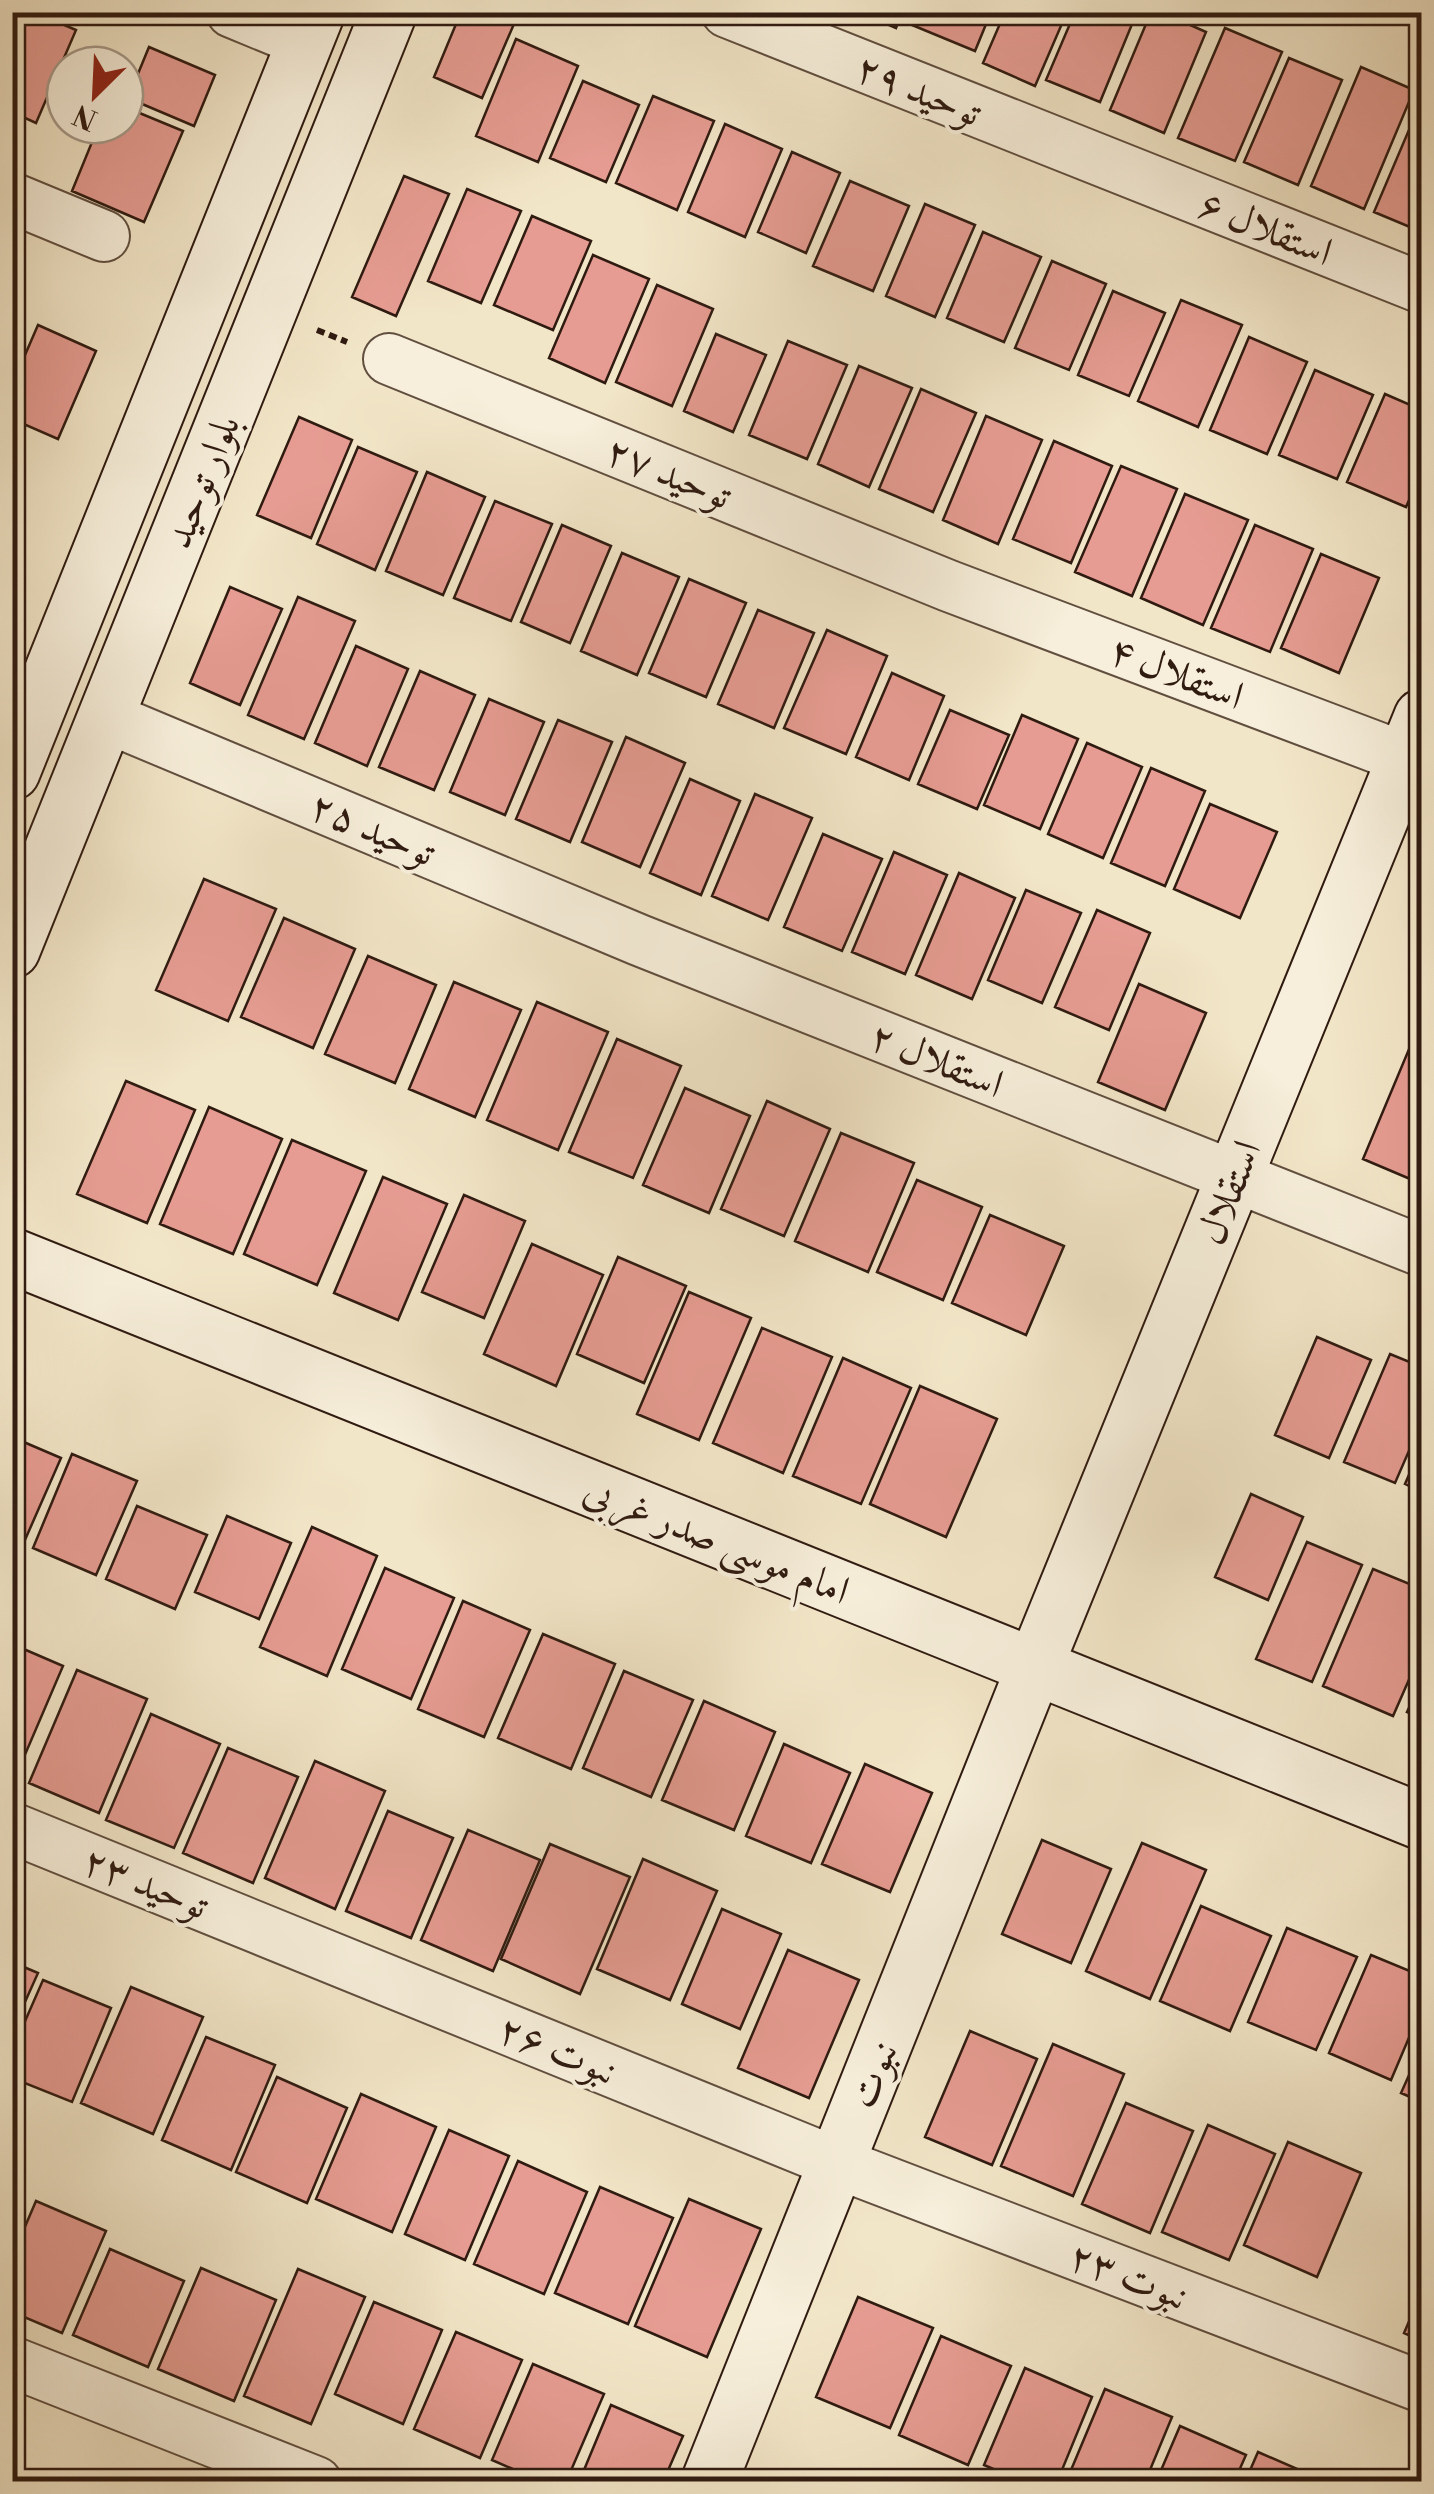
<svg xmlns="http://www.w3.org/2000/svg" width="1434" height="2494" font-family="'Libre Bodoni',Amiri,serif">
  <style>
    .building { fill: #e69c92; stroke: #301b11; stroke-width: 2.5 }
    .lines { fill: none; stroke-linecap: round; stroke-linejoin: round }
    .street-casing { stroke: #604e3f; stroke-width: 54 }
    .secondary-casing { stroke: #301b11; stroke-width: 59 }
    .path { stroke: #301b11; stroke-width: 6; stroke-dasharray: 8 5; stroke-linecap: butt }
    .street { stroke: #f7efdb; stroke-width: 50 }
    .secondary { stroke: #f7efdb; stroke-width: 55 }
    .labels { text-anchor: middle; stroke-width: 8; stroke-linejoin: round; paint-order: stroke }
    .street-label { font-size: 40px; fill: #301b11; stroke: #f7efdb }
  </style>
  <rect width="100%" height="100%" fill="#f2e6c8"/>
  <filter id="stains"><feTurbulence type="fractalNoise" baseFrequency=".002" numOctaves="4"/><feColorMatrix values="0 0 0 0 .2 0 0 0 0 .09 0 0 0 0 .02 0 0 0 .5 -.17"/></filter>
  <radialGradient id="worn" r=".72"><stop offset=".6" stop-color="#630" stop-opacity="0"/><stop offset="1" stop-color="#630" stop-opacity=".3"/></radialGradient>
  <path class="building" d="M12 12H34L76 30 36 123 12 112Z
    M461 12H506L517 17 482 98 434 77Z
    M859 12H902L896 28Z
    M917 12H991L975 51 912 25Z
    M1005 12H1067L1035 86 983 63Z
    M1075 12H1137L1100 102 1046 80Z
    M1151 12H1161L1206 32 1164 133 1110 110Z
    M1225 28 1282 52 1235 161 1178 138Z
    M516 39 578 66 538 162 476 136Z
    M149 47 215 75 194 126 128 98Z
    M1289 58 1342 80 1298 185 1244 162Z
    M1361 67 1414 90 1364 209 1311 186Z
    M583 81 639 105 606 182 550 158Z
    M653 96 714 121 677 210 616 183Z
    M125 107 183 131 144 222 72 191 99 125H125Z
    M1417 111 1422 113V232L1374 212Z
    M725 124 782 149 745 237 688 212Z
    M792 152 840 173 806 253 758 232Z
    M404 176 449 194 396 316 352 297Z
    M850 181 909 206 873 291 813 266Z
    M467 189 521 211 481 303 428 281Z
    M925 204 975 225 935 317 886 296Z
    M532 216 591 241 553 330 494 305Z
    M983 232 1041 257 1004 342 947 318Z
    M593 255 649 279 605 383 549 358Z
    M1052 261 1106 284 1069 370 1015 348Z
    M657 285 713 309 672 406 616 382Z
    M1113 291 1165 313 1129 396 1078 375Z
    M1181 300 1242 325 1198 427 1138 401Z
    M12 312 24 317 12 344Z
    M38 325 96 351 58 439 12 419V385Z
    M716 334 766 355 733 432 684 411Z
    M1249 337 1307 362 1267 454 1210 430Z
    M788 341 847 365 807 459 749 435Z
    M859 366 912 388 869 487 818 464Z
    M1315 370 1373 395 1337 479 1279 455Z
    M921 389 976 413 933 512 879 489Z
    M1385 394 1422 410V471L1406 507 1347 482Z
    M986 416 1042 440 998 544 943 520Z
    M299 417 352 440 311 538 257 515Z
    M1054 441 1112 466 1071 563 1013 539Z
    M358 447 417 472 375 570 317 544Z
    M1121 466 1177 489 1132 596 1075 572Z
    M427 472 485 497 443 595 386 571Z
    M1185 494 1248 520 1203 625 1141 598Z
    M495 501 552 524 511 621 454 598Z
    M562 525 611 546 570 643 521 622Z
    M1255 525 1313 549 1270 652 1211 628Z
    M622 553 679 577 637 675 581 651Z
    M1321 554 1379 578 1339 673 1281 648Z
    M689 579 746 603 706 697 649 673Z
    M230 587 282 609 240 705 190 683Z
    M298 597 355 621 304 739 248 715Z
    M758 610 814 633 774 728 718 704Z
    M827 630 887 656 846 754 784 728Z
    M356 646 408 669 367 766 315 743Z
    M420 671 475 695 434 790 379 767Z
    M892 673 944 696 909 780 856 757Z
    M489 699 544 722 505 815 450 792Z
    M950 710 1009 735 977 809 918 784Z
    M1022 715 1078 739 1040 829 984 805Z
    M558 720 612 742 570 842 516 819Z
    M626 737 685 763 640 867 582 842Z
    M1087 743 1142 767 1103 858 1048 834Z
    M1151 768 1205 791 1165 886 1111 863Z
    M690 779 740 801 701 895 650 873Z
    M755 794 812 818 768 920 712 896Z
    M1210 804 1277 832 1240 918 1174 889Z
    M823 834 882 859 842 951 784 927Z
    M894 852 947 875 905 974 852 952Z
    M959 873 1015 898 972 999 916 975Z
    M204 879 276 909 228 1021 156 990Z
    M1026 890 1081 913 1042 1003 988 980Z
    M1097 910 1150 933 1109 1030 1055 1007Z
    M284 918 355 949 313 1048 241 1017Z
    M368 956 436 985 395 1083 325 1054Z
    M454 982 521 1010 475 1117 409 1089Z
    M1139 984 1206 1013 1165 1110 1098 1082Z
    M537 1002 608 1032 558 1150 487 1120Z
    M617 1039 681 1066 633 1178 569 1152Z
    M1412 1042 1422 1046V1184L1363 1159Z
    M126 1081 195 1110 147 1223 77 1194Z
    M685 1088 750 1116 709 1213 643 1185Z
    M767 1101 830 1129 784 1236 721 1209Z
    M209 1107 282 1139 233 1254 160 1224Z
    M841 1133 914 1163 868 1272 795 1241Z
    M292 1140 366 1171 317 1285 244 1254Z
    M383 1177 447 1204 398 1320 334 1293Z
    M917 1180 982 1207 943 1300 877 1272Z
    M464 1195 525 1221 484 1318 422 1292Z
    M990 1215 1064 1246 1026 1335 952 1303Z
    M532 1244 603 1275 556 1386 484 1354Z
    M618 1257 686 1286 644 1383 577 1354Z
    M689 1292 751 1318 699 1440 637 1414Z
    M762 1328 832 1357 783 1473 713 1443Z
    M1317 1337 1371 1360 1329 1458 1275 1435Z
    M1390 1354 1422 1367V1421L1395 1483 1344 1462Z
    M843 1358 911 1388 861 1504 793 1476Z
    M920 1386 997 1419 946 1537 870 1504Z
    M12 1437 61 1458 21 1549 12 1546Z
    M1422 1445V1492L1405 1484Z
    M72 1454 137 1481 96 1575 33 1548Z
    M1251 1494 1303 1517 1268 1600 1215 1577Z
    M137 1506 207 1535 175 1609 106 1579Z
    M227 1516 291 1543 259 1619 195 1592Z
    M312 1527 377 1556 327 1676 260 1647Z
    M1307 1542 1362 1565 1312 1682 1256 1659Z
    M385 1568 454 1598 411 1699 342 1669Z
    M1373 1569 1422 1589V1650L1393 1716 1323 1686Z
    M463 1601 530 1630 484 1737 418 1709Z
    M543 1634 615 1664 571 1769 498 1738Z
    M12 1644 63 1666 15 1778 12 1777Z
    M77 1670 147 1699 99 1813 29 1783Z
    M624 1671 693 1700 651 1797 583 1768Z
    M1422 1679V1718L1407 1712Z
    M704 1701 775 1732 734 1830 662 1800Z
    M151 1714 220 1744 174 1848 106 1820Z
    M784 1744 850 1773 811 1863 746 1836Z
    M228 1748 298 1777 253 1883 183 1853Z
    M315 1761 385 1791 335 1909 265 1878Z
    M865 1764 932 1793 890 1892 822 1864Z
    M388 1811 453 1838 411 1938 346 1911Z
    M468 1830 540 1860 493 1971 421 1940Z
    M1042 1840 1111 1869 1071 1963 1002 1934Z
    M1142 1843 1206 1870 1150 1999 1086 1971Z
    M550 1844 630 1877 580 1994 501 1959Z
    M643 1859 717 1891 670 2000 597 1969Z
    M1201 1906 1271 1936 1230 2031 1160 2001Z
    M722 1909 781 1934 740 2029 682 2004Z
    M1287 1928 1357 1957 1316 2050 1248 2022Z
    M788 1950 859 1980 809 2098 738 2068Z
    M1371 1955 1422 1976V2007L1391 2080 1329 2053Z
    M12 1962 38 1973 12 2031Z
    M43 1980 111 2008 72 2102 12 2078V2051Z
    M131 1987 203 2017 153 2134 81 2103Z
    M970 2031 1037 2059 992 2165 925 2137Z
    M206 2037 275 2065 231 2170 162 2140Z
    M1053 2044 1124 2074 1073 2196 1001 2166Z
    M1422 2046V2102L1401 2093Z
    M277 2077 347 2108 307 2203 236 2172Z
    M361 2094 436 2127 392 2232 316 2199Z
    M1126 2103 1193 2131 1150 2233 1082 2204Z
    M1208 2125 1275 2154 1229 2260 1162 2232Z
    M449 2130 509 2156 465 2260 405 2234Z
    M1288 2142 1361 2173 1317 2277 1244 2245Z
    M518 2161 587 2192 544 2294 474 2264Z
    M600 2187 673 2218 628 2324 555 2293Z
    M12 2199 24 2203 12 2229Z
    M689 2199 761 2229 707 2357 635 2326Z
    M36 2201 106 2231 62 2333 12 2312V2257Z
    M110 2249 184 2281 148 2367 73 2335Z
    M201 2268 276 2300 234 2401 158 2369Z
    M298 2269 365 2297 311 2424 244 2396Z
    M1422 2291V2341L1404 2333Z
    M858 2297 933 2328 890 2428 816 2397Z
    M374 2302 442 2330 403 2424 335 2394Z
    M456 2332 522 2360 480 2458 414 2429Z
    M941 2336 1011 2366 968 2465 899 2435Z
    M533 2364 604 2394 566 2482H543L492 2460Z
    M1025 2368 1092 2397 1057 2482H1024L984 2465Z
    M1105 2389 1172 2417 1145 2482H1066Z
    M611 2405 683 2436 663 2482H579Z
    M1180 2426 1246 2455 1234 2482H1156Z
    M1258 2452 1327 2482H1245Z
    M791 2473 812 2482H787Z"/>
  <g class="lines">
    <g class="street-casing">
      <path id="street" d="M232 12 305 42
        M727 12 1422 288
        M12 198 104 236
        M389 359 949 586 1405 758
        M106 717 639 940 1422 1251
        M12 1828 837 2163 1422 2387
        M12 2362 316 2482"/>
    </g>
    <g class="secondary-casing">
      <path id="secondary" d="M12 772 317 12
        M12 950 389 12
        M12 1256 1422 1822
        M709 2482 1035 1666 1422 717"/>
    </g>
    <path class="path" d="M317 330 347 342"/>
    <use href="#street" class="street"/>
    <use href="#secondary" class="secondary"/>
  </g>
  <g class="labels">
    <g class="street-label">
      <text transform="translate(919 89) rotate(22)" y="14">توحید ۲۹</text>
      <text transform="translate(1266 227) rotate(22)" y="14">استقلال ۶</text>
      <text transform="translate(669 472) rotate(22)" y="14">توحید ۲۷</text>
      <text transform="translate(201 481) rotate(-68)" y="14">بلوار توحید</text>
      <text transform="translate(1177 672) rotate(21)" y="14">استقلال ۴</text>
      <text transform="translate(373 828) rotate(23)" y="14">توحید ۲۵</text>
      <text transform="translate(937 1059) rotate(22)" y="14">استقلال ۲</text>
      <text transform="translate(1228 1192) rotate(-68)" y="14">استقلال</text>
      <text transform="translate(717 1539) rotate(22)" y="14">امام موسی صدر غربی</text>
      <text transform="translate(146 1882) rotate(22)" y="14">توحید ۲۳</text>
      <text transform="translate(558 2049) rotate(22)" y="14">نبوت ۲۶</text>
      <text transform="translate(872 2074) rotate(-68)" y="14">نبوت</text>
      <text transform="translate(1129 2275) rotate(21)" y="14">نبوت ۲۳</text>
    </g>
  </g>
  <rect width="1434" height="2494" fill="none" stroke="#f2e6c8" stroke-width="50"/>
  <rect x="15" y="15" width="1404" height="2464" fill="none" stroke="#301b11" stroke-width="5"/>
  <rect x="25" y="25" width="1384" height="2444" fill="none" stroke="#301b11" stroke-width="2.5"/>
  <g transform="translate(95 95) rotate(204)"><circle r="48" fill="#f7efdb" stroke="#a79a8a" stroke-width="2.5"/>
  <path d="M0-8L18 38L0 25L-18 38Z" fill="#8f2418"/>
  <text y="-15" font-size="28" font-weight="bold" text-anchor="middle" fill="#301b11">N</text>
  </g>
  <rect width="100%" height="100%" filter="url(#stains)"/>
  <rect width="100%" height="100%" fill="url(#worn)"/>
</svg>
